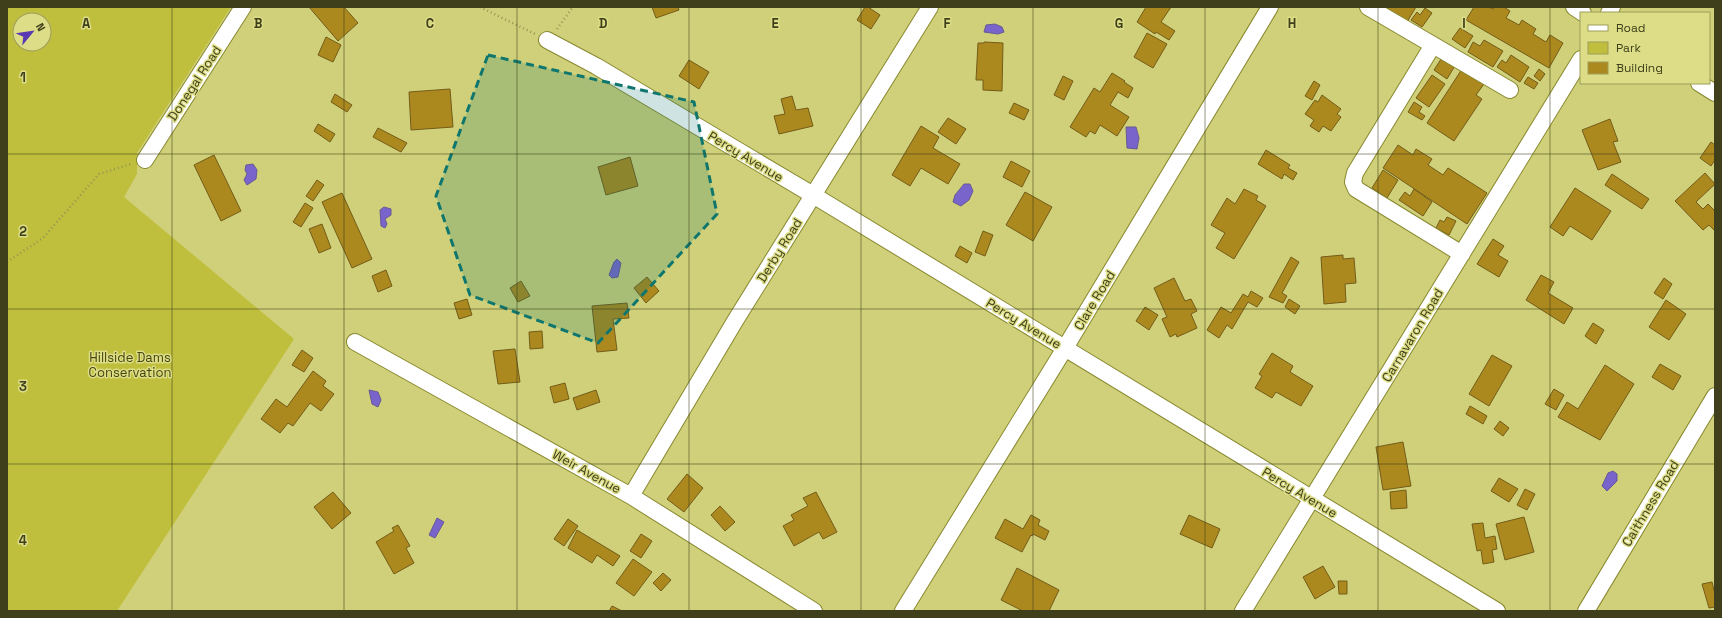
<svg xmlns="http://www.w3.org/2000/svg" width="1722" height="618" font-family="'Space Grotesk',sans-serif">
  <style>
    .green { fill: #bfbf3d; fill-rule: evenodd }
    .water { fill: #7864cb; stroke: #675996 }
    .building { fill: #ac891e; stroke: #735c19 }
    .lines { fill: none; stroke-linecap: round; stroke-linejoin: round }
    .minor-casing { stroke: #888830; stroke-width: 18 }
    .path { stroke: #959653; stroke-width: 2.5; stroke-dasharray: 1 3; stroke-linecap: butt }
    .minor { stroke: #fff; stroke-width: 16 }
    .marked { fill: #0f766e; fill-opacity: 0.2; stroke: #0f766e; stroke-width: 3; stroke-dasharray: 8 5; stroke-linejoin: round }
    .grid { fill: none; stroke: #3f3f1b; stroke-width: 1; stroke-opacity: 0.55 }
    .labels { text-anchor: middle; stroke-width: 3; stroke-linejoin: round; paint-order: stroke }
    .street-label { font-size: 13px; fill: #3f3f1b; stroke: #dcdd86 }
    .park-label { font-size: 13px; fill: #46460f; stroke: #dcdd86 }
    .grid-label { font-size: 13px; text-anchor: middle; font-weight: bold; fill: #3f3f1b; stroke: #dcdd86; stroke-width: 3; stroke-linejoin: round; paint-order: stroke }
  </style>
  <rect width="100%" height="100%" fill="#cfd079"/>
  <path class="green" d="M7 7H231L137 153V174L124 197 294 339 117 611H7ZM20 20H44V44H20Z"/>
  <path class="water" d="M995 24 1002 27 1004 32 998 34 984 32 986 25Z
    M1126 127H1136L1139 138 1137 149 1127 148Z
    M253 164 257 170 256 179 247 185 244 180 247 174 245 170 246 165Z
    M964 184H970L973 191 969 200 961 206 953 202 955 195Z
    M384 207 391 209V215L385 219 387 224 385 228 381 226 380 210Z
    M617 259 621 263 618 277 612 278 609 275 614 262Z
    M369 390 378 392 381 400 378 407 372 404Z
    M1613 471 1617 474V481L1607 491 1602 486 1608 473Z
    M437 518 444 522 435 538 429 535Z"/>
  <path class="building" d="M309 7H344L358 23 338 41Z
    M652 7H678L679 10 656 18Z
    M865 7H868L880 15 871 29 857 20Z
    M1146 7H1171L1161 22 1175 31 1169 40 1156 32 1155 34 1137 22Z
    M1384 7H1416L1407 22Z
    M1474 7H1489L1493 9 1494 7H1504L1510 11 1506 18 1519 25 1522 20 1536 29 1533 34 1546 42 1550 35 1563 43 1549 68 1466 20Z
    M1425 8 1432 13 1422 27 1411 20 1417 12 1420 15Z
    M1460 28 1473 36 1465 48 1452 39Z
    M1147 33 1167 44 1153 68 1134 57Z
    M326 37 341 45 333 62 318 55Z
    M1484 40 1503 51 1493 67 1468 52 1473 42 1480 46Z
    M984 42 1003 43 1002 91 983 90V80H976L978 43H984Z
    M1511 55 1529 67 1520 82 1497 67 1502 60 1506 63Z
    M1443 56 1456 64 1447 79 1434 70Z
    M689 60 709 72 699 89 679 76Z
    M1462 69 1484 84 1476 95 1482 99 1454 141 1427 123Z
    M1539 69 1545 74 1540 81 1534 76Z
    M1112 73 1125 81 1124 82 1133 88 1128 98 1118 92 1110 105 1129 117 1117 136 1100 125 1095 134 1090 131 1086 137 1070 127 1094 88 1100 92Z
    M1432 75 1445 84 1429 107 1416 98Z
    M1063 76 1073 81 1064 100 1054 95Z
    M1528 77 1538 83 1534 89 1524 83Z
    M1314 81 1320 85 1312 100 1305 96Z
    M450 89 453 127 411 130 409 92Z
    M335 94 352 105 347 112 331 102Z
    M1322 95 1341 109 1337 114 1341 117 1331 131 1323 126 1319 132 1310 126 1314 120 1305 114 1315 100 1318 102Z
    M792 96 796 110 808 108 813 126 779 134 774 116 785 114 781 99Z
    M1414 102 1422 107 1419 112 1425 116 1422 120 1408 112Z
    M1014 103 1029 110 1024 120 1009 113Z
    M948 118 966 129 956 144 938 132Z
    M1610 119 1618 141 1613 142 1621 162 1598 170 1582 130Z
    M318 124 335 134 330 142 314 131Z
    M921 126 939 137 933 148 960 164 948 184 921 168 910 186 892 175Z
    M378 128 407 143 401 152 373 137Z
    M1711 142 1715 145V160L1711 166 1700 158Z
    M1398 145 1413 155 1416 149 1432 159 1428 165 1443 175 1448 168 1487 193 1467 224 1383 168Z
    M1266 150 1290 165 1288 168 1297 173 1293 180 1284 174 1282 179 1258 164Z
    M214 155 241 211 221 221 194 165Z
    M630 157 638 186 606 195 598 167Z
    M1011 161 1030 171 1022 187 1003 177Z
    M1383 170 1398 180 1387 198 1372 188Z
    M1705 173 1715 184 1696 202 1703 209 1708 204 1715 211V231L1709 225 1703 230 1675 201Z
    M1612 174 1649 199 1642 209 1605 185Z
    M317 180 324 185 313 201 306 196Z
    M1575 188 1611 211 1592 240 1570 226 1563 236 1550 227Z
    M1244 189 1258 196 1256 200 1266 206 1234 259 1216 248 1225 233 1211 225 1227 198 1235 204Z
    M1414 189 1432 202 1423 216 1399 200 1405 192 1410 196Z
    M1025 192 1052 207 1033 241 1006 225Z
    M342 193 372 259 352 268 322 202Z
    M305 203 313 208 301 227 293 222Z
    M1447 217 1456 221 1449 235 1436 228 1440 220 1444 222Z
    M322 224 331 248 319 253 309 229Z
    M983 231 993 235 985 256 975 252Z
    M1493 239 1504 246 1498 255 1508 261 1499 277 1477 264Z
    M960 246 972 253 967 263 955 256Z
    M1343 255V259L1354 258 1356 283 1345 284 1346 302 1324 304 1321 257Z
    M1291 257 1299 262 1282 293 1287 296 1283 303 1269 297Z
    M386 270 392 286 378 292 372 276Z
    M1541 275 1554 282 1548 293 1573 308 1564 324 1526 300Z
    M647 277 659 291 646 303 634 288Z
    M1174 278 1185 301 1191 299 1197 311 1191 314 1197 328 1177 337 1176 334 1170 337 1162 319 1167 317 1154 288Z
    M1664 278 1672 284 1663 299 1654 293Z
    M521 281 530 296 518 302 510 288Z
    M1251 291 1263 298 1257 307 1248 302 1232 329 1227 325 1219 338 1207 330 1221 307 1231 313 1243 294 1248 297Z
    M467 299 472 315 459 319 454 303Z
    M1289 299 1300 306 1295 314 1285 307Z
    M1666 300 1686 314 1669 340 1649 327Z
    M627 303 629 318 613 319 617 350 597 352 592 306Z
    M1145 307 1158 315 1149 330 1136 321Z
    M1593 323 1604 330 1596 344 1585 336Z
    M542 331 543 348 530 349 529 332Z
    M515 349 520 382 498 384 493 351Z
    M302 350 313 358 304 372 292 365Z
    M1272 353 1293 366 1290 372 1313 386 1301 406 1276 392 1272 398 1255 388 1262 376 1259 374Z
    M1492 355 1512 366 1489 406 1469 394Z
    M1660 364 1681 376 1673 390 1652 377Z
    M1605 365 1634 384 1600 440 1558 417 1567 402 1578 409Z
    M313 371 326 381 323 386 334 394 321 411 310 403 293 426 288 423 280 433 261 419 276 399 287 407Z
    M565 383 569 399 554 403 550 387Z
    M1554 389 1564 395 1556 410 1545 404Z
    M596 390 600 402 577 410 573 398Z
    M1470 406 1487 416 1483 424 1466 414Z
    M1500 421 1509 428 1503 436 1494 429Z
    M1403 442 1411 486 1383 490 1376 447Z
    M687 474 703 488 684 512 667 499Z
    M1499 478 1518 489 1509 502 1491 491Z
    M1525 489 1535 494 1527 510 1517 505Z
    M1406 490 1407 508 1391 509 1390 492Z
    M333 492 351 513 332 529 314 507Z
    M816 492 837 532 823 539 819 532 794 546 783 526 794 520 791 515 808 506 803 498Z
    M720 506 735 522 725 531 711 515Z
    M1031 515 1040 520 1038 525 1049 531 1045 540 1033 534 1032 536 1031 535 1022 552 995 538 1005 519 1023 529Z
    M1189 515 1220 529 1212 548 1180 534Z
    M1524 517 1534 552 1505 560 1496 524Z
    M568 519 578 526 564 546 554 539Z
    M1483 523 1485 538 1495 536 1497 549 1492 550 1494 562 1483 564 1481 550 1477 551 1472 524Z
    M398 525 410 546 406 548 414 563 394 574 376 542 394 531 392 528Z
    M577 530 620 556 613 566 597 555 592 563 568 548Z
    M641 534 652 541 641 558 630 551Z
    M633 559 652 572 634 596 616 583Z
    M1323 566 1335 587 1315 599 1303 577Z
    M1017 568 1059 590 1049 611H1023L1001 600Z
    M663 573 671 580 661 591 653 583Z
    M1338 581H1347V594H1339Z
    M1712 582 1715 594V607L1709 608 1702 584Z
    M612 606 622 611H609Z"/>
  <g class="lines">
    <g class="minor-casing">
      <path id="minor" d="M1368 7 1510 90
        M1574 7 1583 13
        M1609 13 1612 7
        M547 40 596 66 813 195 1497 611
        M1433 45 1355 173 1353 182 1356 189 1462 254
        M1699 83 1715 93
        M145 160 243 7
        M355 342 631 496 814 611
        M631 496 735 321 930 7
        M903 611 1065 348 1270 7
        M1243 611 1581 59
        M1586 611 1715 396"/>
    </g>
    <path class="path" d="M480 7 535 34
      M557 29 573 7
      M7 262 43 238 99 174 131 164"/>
    <use href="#minor" class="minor"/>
  </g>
  <path class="marked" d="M488 55 694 102 717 214 598 343 470 295 436 196Z"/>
  <path class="grid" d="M172 7V611M344 7V611M517 7V611M689 7V611M861 7V611M1033 7V611M1205 7V611M1378 7V611M1550 7V611M7 154H1715M7 309H1715M7 464H1715"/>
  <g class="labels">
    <g class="street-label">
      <text transform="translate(194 83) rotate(-57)" y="5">Donegal Road</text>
      <text transform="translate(746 156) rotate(31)" y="5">Percy Avenue</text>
      <text transform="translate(779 250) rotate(-58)" y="5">Derby Road</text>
      <text transform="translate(1094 300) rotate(-59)" y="5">Clare Road</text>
      <text transform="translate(1024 323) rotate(31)" y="5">Percy Avenue</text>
      <text transform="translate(1412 335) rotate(-59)" y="5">Carnavaron Road</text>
      <text transform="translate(587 471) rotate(29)" y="5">Weir Avenue</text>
      <text transform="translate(1300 492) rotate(31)" y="5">Percy Avenue</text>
      <text transform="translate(1650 503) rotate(-59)" y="5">Caithness Road</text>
    </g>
    <g class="park-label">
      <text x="130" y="362">Hillside Dams<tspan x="130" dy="15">Conservation</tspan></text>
    </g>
  </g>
  <g class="grid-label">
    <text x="86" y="28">A</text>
    <text x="258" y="28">B</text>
    <text x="430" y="28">C</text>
    <text x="603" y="28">D</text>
    <text x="775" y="28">E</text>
    <text x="947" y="28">F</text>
    <text x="1119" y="28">G</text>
    <text x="1292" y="28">H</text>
    <text x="1464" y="28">I</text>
    <text x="23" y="82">1</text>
    <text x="23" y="236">2</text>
    <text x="23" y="391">3</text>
    <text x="23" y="545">4</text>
  </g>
  <rect width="1722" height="618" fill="none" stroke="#3f3f1b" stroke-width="16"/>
  <rect x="1580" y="12" width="130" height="72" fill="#dcdd86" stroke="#9d9e5b"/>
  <rect x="1588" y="25" width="20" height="6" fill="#ffffff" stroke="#9d9e5b"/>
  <text x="1616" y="32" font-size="12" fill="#3f3f1b">Road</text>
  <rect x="1588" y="42" width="20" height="12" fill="#bfbf3d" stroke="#9d9e5b"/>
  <text x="1616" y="52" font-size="12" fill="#3f3f1b">Park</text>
  <rect x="1588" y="62" width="20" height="12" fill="#ac891e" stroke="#9d9e5b"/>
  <text x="1616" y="72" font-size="12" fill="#3f3f1b">Building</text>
  <g transform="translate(32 32) rotate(61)"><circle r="19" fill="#dcdd86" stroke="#9d9e5b"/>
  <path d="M0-3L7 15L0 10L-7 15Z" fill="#5939b1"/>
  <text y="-6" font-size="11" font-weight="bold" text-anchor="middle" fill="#3f3f1b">N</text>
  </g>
</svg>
